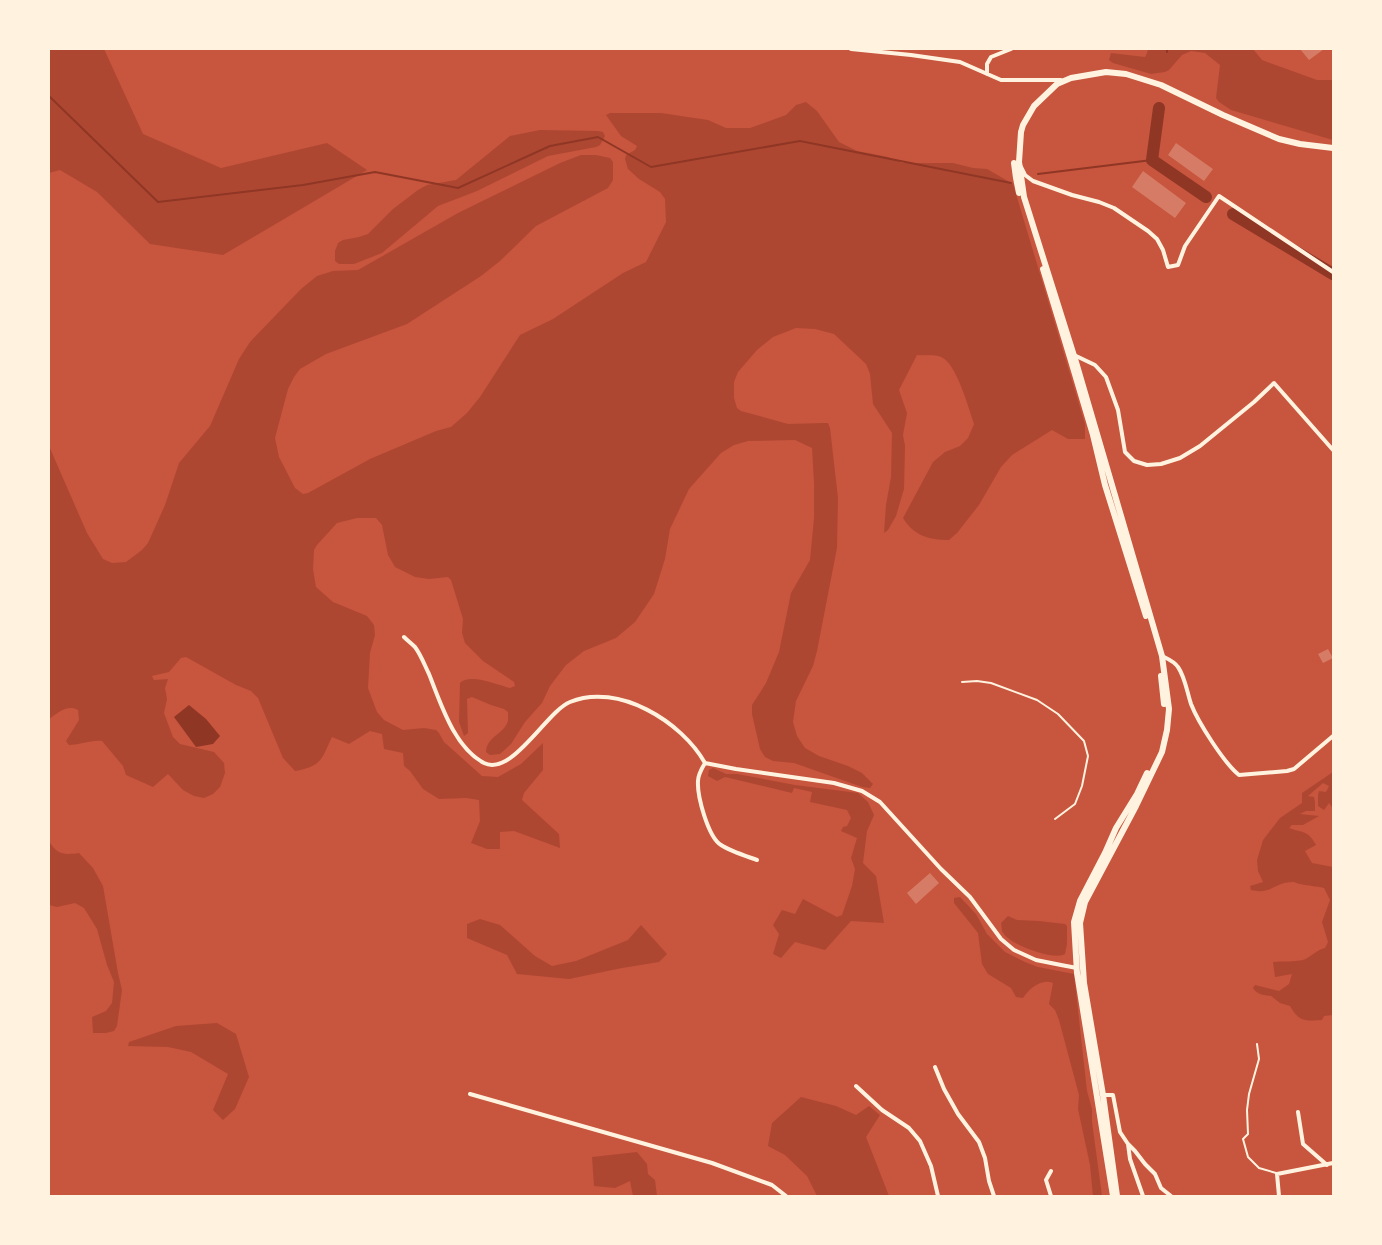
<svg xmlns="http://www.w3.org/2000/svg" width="1382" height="1245" font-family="Ubuntu,sans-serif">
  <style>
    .green { fill: #ae4732 }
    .water { fill: #8f3625 }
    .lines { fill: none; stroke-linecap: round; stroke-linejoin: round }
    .stream { stroke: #8f3625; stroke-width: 2 }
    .river { stroke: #8f3625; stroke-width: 12 }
    .building { fill: #d67c66 }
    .service { stroke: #fff3e0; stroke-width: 2 }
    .minor { stroke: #fff3e0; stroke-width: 4 }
    .trunk { stroke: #fff3e0; stroke-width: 6 }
  </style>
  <rect width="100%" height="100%" fill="#c8553d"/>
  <path class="green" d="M49 49H104L143 134 221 168 327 143 367 170 223 255 150 244 97 192 60 170 49 173Z
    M1148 49H1253L1262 60 1317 80H1333V140L1231 110 1219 102 1216 98 1220 65 1205 53 1191 51 1182 55 1169 70 1165 72 1151 74 1113 63 1109 60 1111 53 1145 57 1147 53Z
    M806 102 817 111 839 142 857 151 888 157 902 163H953L973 168 987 169 1013 184 1085 424V439H1068L1052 430 1012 455 1001 467 979 505 957 533 949 540C929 540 914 536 903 518L933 462 945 452 960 446 968 438 974 424C969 409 956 362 941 357 934 354 924 356 917 355L899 390 907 413 903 435 905 446 904 489 896 516 888 530 884 533 886 505 891 477 892 433 873 404 870 374 866 364 834 334 815 329 796 328 773 337 757 350 738 372 734 382V398L737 408 741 411 788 424 823 423H828L830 428 838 498 837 548 817 651 813 666 796 701 793 722 797 736 805 748 819 756 848 766 862 773 873 784 870 788 862 787 794 763 773 761 765 757 760 749 752 714V705L766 683 779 652 791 593 810 560 814 518V483L812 448 795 440 748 441 734 445 721 453 689 489 670 529 665 559 654 594 635 622 616 638 584 651 566 665 550 686 542 703 525 722 511 744 500 754 490 755 486 752C486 737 504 734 508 721 508 718 508 715 508 712L504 709 491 705 472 697 467 699 468 733 464 736 459 722 460 683C470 673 497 685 510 688L515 686 514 682 483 661 465 643 462 633 463 619 451 580 448 577 429 579 415 577 395 567 388 555 382 525 376 518H357L337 523 317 545 314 550 313 569 316 587 333 602 367 616 374 625 375 635 370 653 368 688 377 712 384 720 403 730 424 728 436 730 439 733 444 742 482 776 498 777 521 764 543 743V770L524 793 522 800 559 834 560 848 514 831 500 832V849H487L471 843 480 821 479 800 466 798 439 799 423 789 410 771 404 766 403 753 384 749 382 734 370 731 349 744 332 737C321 760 322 766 295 771L283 758 258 698 251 691 236 685 186 657 181 658 169 672 152 676 154 680 168 679 165 688 167 699 164 713 173 737 180 744 214 752 224 763 225 773 220 787 213 794 204 798 194 796 183 790 168 774 153 787 126 775 123 766 102 741C90 740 81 745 69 745L66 741 79 720 78 710C67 704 58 713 49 719V446L87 533 103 559 112 563 126 562 142 550 148 543 165 505 179 463 210 426 239 359 250 342 301 289 317 276 333 271 358 270 458 213 560 163 581 155H596L610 158 613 162V180L608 188 536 226 500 261 481 276 407 324 326 354 300 369 294 377 288 389 275 438 279 457 295 488 303 494 308 493 370 459 436 431 451 427 467 413 480 397 520 335 553 319 623 273 646 262 666 222 665 199 660 192 639 179 628 169 625 159 626 155 635 150 637 146 621 136 606 115 610 113H661L708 120 726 128H750L786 115 796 105Z
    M540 130 598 131 603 132 605 136 600 145 596 147 548 156 477 191 438 206 382 253 354 264H339L335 261V251L338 243 343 240 359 237 368 234 393 209 418 190 427 185 456 180 510 136Z
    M713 768 726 774H737L795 785 858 793 868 802 874 815 867 831 863 863 876 876 884 923 851 921 825 950 795 942 781 958 773 954 779 934 773 925 782 910 795 914 803 899 837 917 842 915 852 886 855 869 851 858 857 838 841 831 843 827 847 826 851 818 847 810 810 802 812 792 794 788 792 793 725 777 717 781 708 776 709 770Z
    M1333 772 1332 807 1329 803 1324 810 1318 806V795L1319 791 1326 792 1329 786 1323 783 1308 796 1314 797 1315 802V811H1306L1300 814 1319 816 1303 825H1292L1289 828C1303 833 1308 830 1316 845L1305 851 1312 863 1333 867V1015L1324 1016 1322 1020C1305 1021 1299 1022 1290 1006L1280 1003 1271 996C1264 995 1257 995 1253 988L1255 985 1279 991 1289 984 1292 974 1275 977 1273 962C1282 961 1294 962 1303 960 1311 957 1316 950 1325 948L1328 942 1322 922 1330 900 1324 888C1315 886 1309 886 1300 884 1298 884 1295 882 1293 882 1274 882 1272 895 1251 890L1250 886 1263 882 1258 871 1257 860 1263 840 1280 818 1302 803V793Z
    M49 841C57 855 64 855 79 853L93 868 103 886 118 973 122 990 117 1026 114 1031 106 1033H93L92 1017 106 1011 112 1003 114 982 107 965 97 929 84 908 75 903 57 907 49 905Z
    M960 897 976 914 987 934 1005 952 1025 962 1038 967 1074 974 1087 1091 1092 1109V1122L1102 1196H1093L1090 1165 1078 1109 1079 1095 1059 1020 1055 1010 1049 1004 1053 983C1041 978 1029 989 1023 998L1016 997 1011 988 988 974 982 964 978 933 954 903V898Z
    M1008 916 1017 920 1039 921 1065 924 1067 926V944L1065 954C1055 961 1011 945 1004 934 1001 931 1002 927 1001 923Z
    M480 919 500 925 535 956 552 966 576 961 628 940 641 925 667 954 659 962 622 968 569 979 517 974 507 955 467 938V924Z
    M217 1023 236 1034 249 1077 235 1109 223 1120 213 1110 228 1074 191 1052 168 1047 128 1046 129 1042 176 1026Z
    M801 1097 836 1106 856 1115 869 1106 880 1115 866 1137 889 1196H817L807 1176 785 1155 768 1146 772 1123Z
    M637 1152 647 1164 648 1174 655 1180 657 1196H633L630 1181 615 1188 594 1186 592 1157Z"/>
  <path class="water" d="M189 705 206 719 220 736 213 744 196 747 174 717Z"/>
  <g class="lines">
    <path class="stream" d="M1167 52V49
      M49 96 158 202 303 185 375 172 458 188 550 146 598 137 651 167 800 141 1011 183
      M1038 174 1152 160"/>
    <path class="river" d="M1159 108 1152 160 1206 197
      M1233 214 1333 274"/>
  </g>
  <path class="building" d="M1300 49H1324L1309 60Z
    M1176 143 1213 169 1204 181 1168 155Z
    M1143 171 1186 203 1175 218 1132 187Z
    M1328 649 1333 658 1323 663 1318 654Z
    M930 873 939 883 916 904 907 893Z"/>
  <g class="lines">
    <path class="service" d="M962 682 977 681 991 683 1037 700 1058 714 1084 741 1088 756 1082 786 1075 804 1055 819
      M1257 1044 1259 1059 1249 1094 1247 1110 1248 1134 1243 1139 1248 1157 1259 1168 1276 1173"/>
    <path class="minor" d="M851 49 911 55 960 62 1001 80H1061
      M987 74V64L991 57 1011 49
      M1021 167 1025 175 1033 181 1072 195 1099 202 1114 208 1148 231 1157 239 1163 250 1168 267 1178 265 1185 246 1219 196 1333 272
      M1074 355 1095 365 1106 377 1118 410 1125 452 1134 461 1147 465 1161 464 1180 458 1200 446 1254 402 1274 383 1333 450
      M404 637C407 640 412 644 415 647 421 655 425 666 429 674 441 704 454 747 484 763 512 777 547 711 570 702 618 682 682 722 705 763L736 769 834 783 862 791 880 802 941 869 970 897 1001 939 1014 950 1036 960 1061 965 1077 968
      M1162 656C1168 659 1174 661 1178 667 1185 677 1187 692 1191 704 1198 722 1224 763 1239 775L1287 771 1294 769 1333 736
      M705 763C702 768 698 775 698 781 697 796 708 837 721 845 730 851 746 856 757 860
      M935 1067 944 1089 958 1114 979 1142 985 1158 989 1181 994 1196
      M856 1086 882 1110 909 1128 920 1141 931 1166 938 1196
      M470 1094 712 1163 772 1185 786 1196
      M1103 1095H1113L1120 1132 1128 1144 1135 1151 1145 1164 1155 1174 1161 1188 1171 1196
      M1298 1112 1303 1144 1327 1165
      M1128 1144 1130 1159 1143 1196
      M1051 1171 1046 1180 1051 1196
      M1279 1196 1277 1174 1333 1163"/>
    <path class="trunk" d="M1014 163 1016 178 1019 193
      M1043 269 1071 361
      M1073 357 1071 361 1093 435 1105 485 1146 616
      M1161 676 1164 704
      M1113 1196 1077 973 1074 922 1080 901 1105 853 1116 828 1137 794 1147 773
      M1117 1196 1103 1095 1084 983 1080 923 1085 902 1136 806 1162 752 1167 730 1169 709 1162 656 1076 362 1024 197 1019 162 1021 132 1023 125 1034 106 1057 84 1071 78 1106 72 1126 74 1161 85 1223 115 1279 139 1300 144 1333 148"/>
  </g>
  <rect width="1382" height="1245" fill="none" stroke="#fff3e0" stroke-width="100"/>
</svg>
